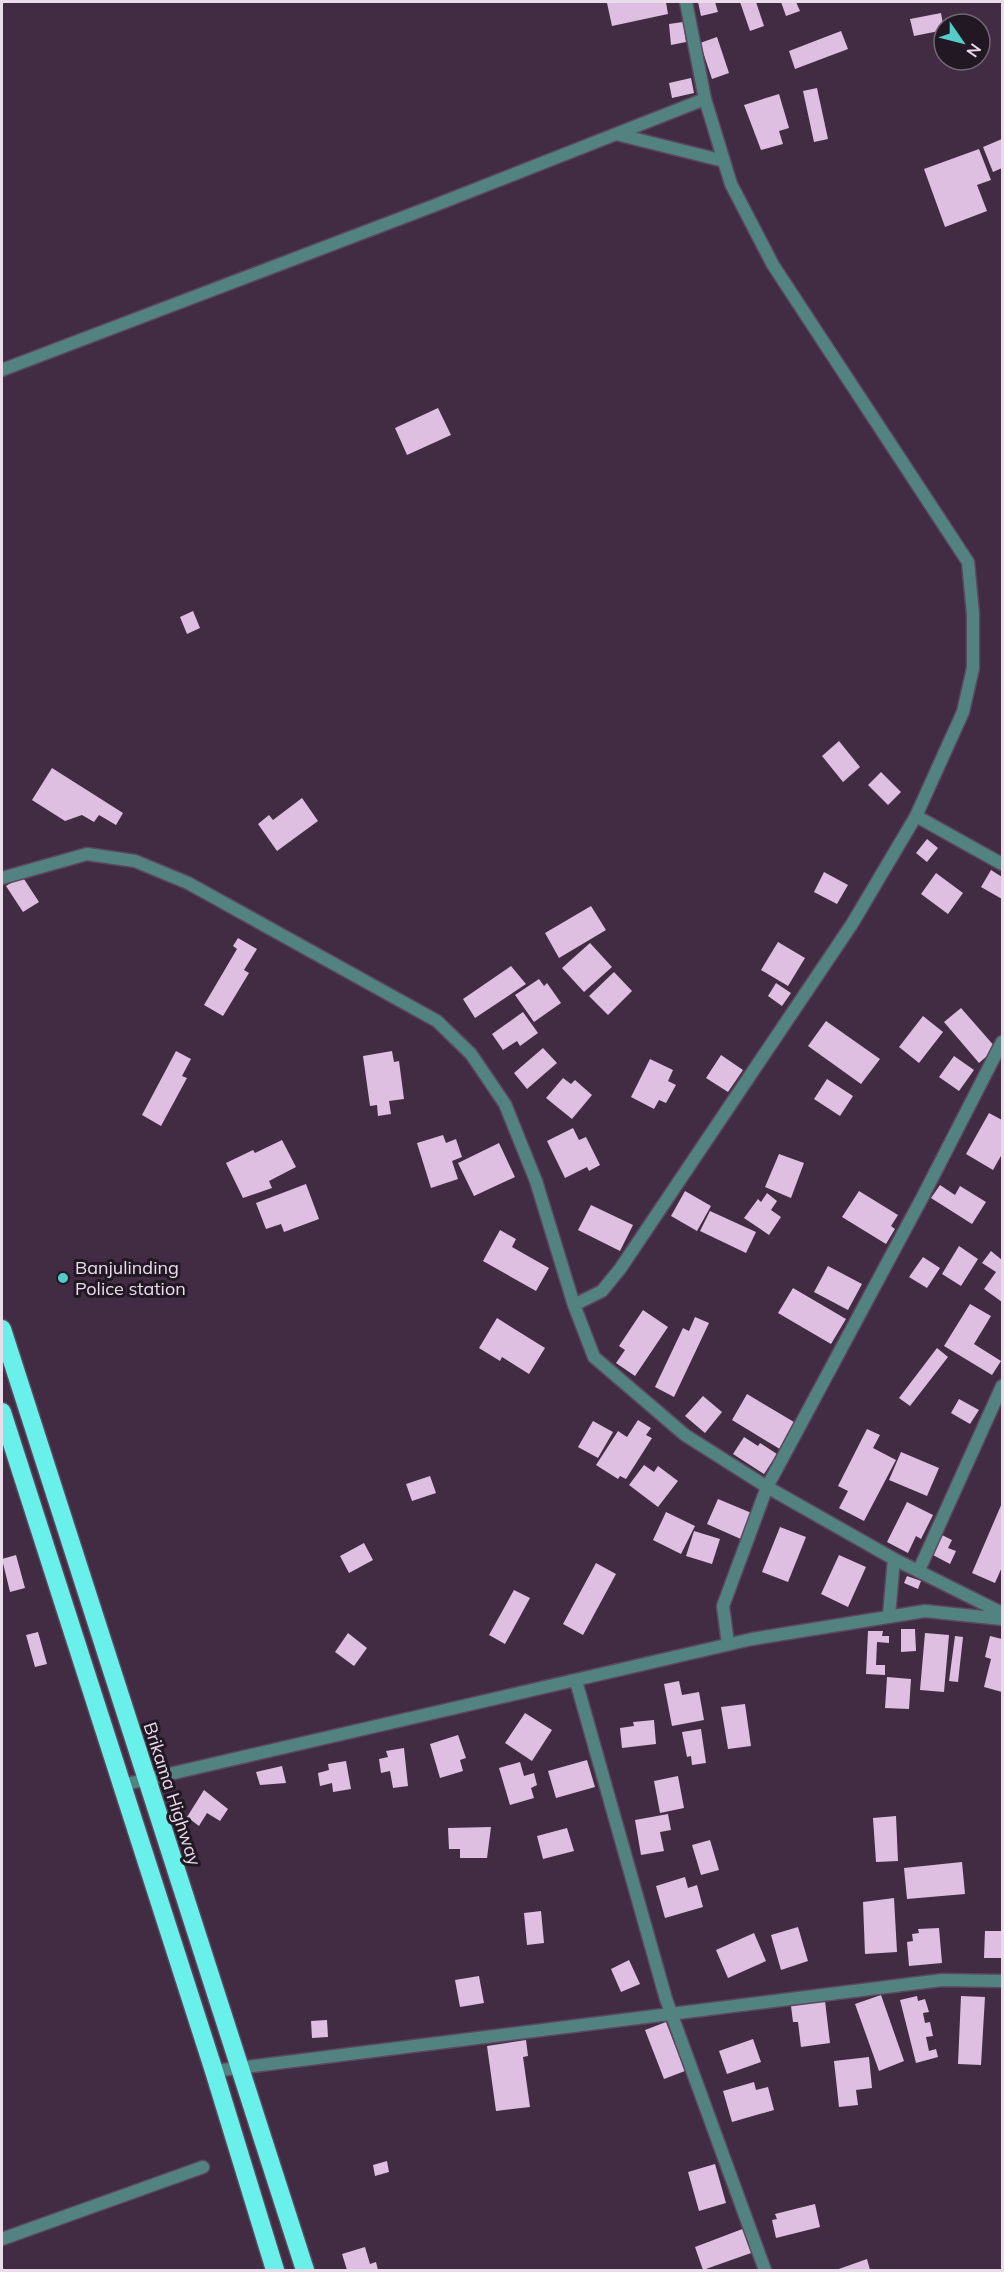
<svg xmlns="http://www.w3.org/2000/svg" width="1004" height="2272" font-family="Mulish,sans-serif">
  <style>
    .building { fill: #debfe1 }
    .lines { fill: none; stroke-linecap: round; stroke-linejoin: round }
    .street-casing { stroke: #5c485e; stroke-width: 15 }
    .highway-casing { stroke: #5c485e; stroke-width: 21 }
    .street { stroke: #528380; stroke-width: 12 }
    .highway { stroke: #69f0ea; stroke-width: 18 }
    .poi-dot { fill: #54cdc8; stroke: #221823; stroke-width: 2 }
    .labels { text-anchor: middle; stroke-width: 6; stroke-linejoin: round; paint-order: stroke }
    .poi-label { font-size: 18px; fill: #eadceb; stroke: #221823; text-anchor: start }
    .street-label { font-size: 18px; fill: #eadceb; stroke: #221823 }
  </style>
  <rect width="100%" height="100%" fill="#412c43"/>
  <path class="building" d="M616 2H666L668 14 612 26 607 3Z
    M698 2H715L718 12 701 16Z
    M740 2H756L764 26 750 31Z
    M781 2H796L800 11 786 16Z
    M941 13 944 30 914 36 910 19Z
    M683 22 686 42 671 45 669 24Z
    M841 31 848 49 795 69 789 51Z
    M717 37 729 73 712 79 700 43Z
    M691 78 694 93 672 98 669 83Z
    M817 88 828 139 814 142 803 91Z
    M779 94 789 128 779 131 783 144 761 150 744 105Z
    M1002 139V168L993 172 983 147Z
    M979 149 991 180 977 185 987 211 945 227 924 169Z
    M438 408 451 435 407 455 395 428Z
    M193 611 200 628 187 634 180 617Z
    M839 741 860 767 843 782 822 756Z
    M52 768 123 813 116 825 99 815 94 822 82 815 65 821 32 800Z
    M881 772 901 792 888 805 868 785Z
    M302 798 318 821 277 851 258 824 269 815 273 820Z
    M927 839 938 848 927 862 916 853Z
    M991 870 1002 877V899L981 887Z
    M824 872 848 885 837 904 814 892Z
    M936 873 963 893 948 914 921 894Z
    M22 876 39 902 23 912 6 886Z
    M591 906 606 930 559 958 545 933Z
    M238 938 257 949 244 970 249 973 223 1016 204 1005 237 949 233 946Z
    M778 942 805 958 788 986 761 970Z
    M590 943 612 967 584 992 562 968Z
    M511 966 526 984 475 1018 463 999Z
    M614 972 632 991 608 1015 589 996Z
    M539 979 544 986 547 983 561 1003 534 1022 515 995Z
    M776 983 791 993 782 1006 768 996Z
    M961 1008 996 1048 979 1063 944 1022Z
    M523 1012 538 1033 520 1046 517 1041 503 1050 492 1034Z
    M923 1016 943 1032 919 1063 899 1047Z
    M826 1021 880 1059 861 1084 808 1046Z
    M543 1048 557 1063 527 1089 514 1073Z
    M176 1051 191 1059 182 1076 187 1078 161 1126 142 1115Z
    M392 1051 394 1062 399 1061 404 1099 389 1101 391 1114 378 1116 377 1105 370 1106 363 1056Z
    M721 1055 743 1070 728 1092 706 1078Z
    M954 1056 974 1070 959 1091 939 1077Z
    M650 1059 673 1070 668 1081 676 1085 666 1103 659 1100 654 1109 631 1097Z
    M563 1078 571 1084 575 1080 592 1095 572 1119 546 1098Z
    M827 1079 853 1096 840 1116 814 1099Z
    M989 1113 1002 1120V1154L993 1170 966 1154Z
    M573 1128 579 1140 586 1137 600 1165 589 1171 587 1167 565 1178 547 1141Z
    M443 1135 446 1143 456 1139 462 1157 452 1161 458 1179 431 1188 417 1143Z
    M282 1140 296 1167 269 1181 272 1188 243 1198 226 1163 253 1150 255 1153Z
    M499 1143 515 1177 474 1196 458 1163Z
    M779 1154 804 1163 791 1198 765 1187Z
    M306 1184 319 1219 284 1232 281 1224 266 1229 256 1203Z
    M940 1185 955 1195 960 1186 986 1202 972 1224 931 1198Z
    M685 1191 711 1206 697 1231 671 1216Z
    M859 1191 898 1215 891 1226 895 1229 886 1244 842 1217Z
    M767 1193 777 1201 771 1210 781 1217 769 1235 744 1218 758 1199 761 1202Z
    M591 1205 633 1225 620 1251 578 1230Z
    M710 1211 756 1232 746 1253 700 1231Z
    M500 1230 516 1239 512 1247 549 1268 536 1291 483 1261Z
    M959 1246 978 1259 961 1286 942 1274Z
    M991 1251 1002 1260V1302L984 1289 996 1272 982 1263Z
    M923 1257 940 1268 927 1288 909 1277Z
    M828 1266 862 1284 848 1310 814 1292Z
    M793 1288 846 1319 831 1344 778 1313Z
    M970 1304 991 1316 974 1344 1001 1361 992 1375 944 1346Z
    M643 1310 668 1327 635 1376 616 1363 625 1350 619 1346Z
    M695 1317 709 1323 674 1397 655 1387 683 1328 689 1331Z
    M497 1318 545 1348 529 1374 502 1357 500 1361 479 1348Z
    M937 1348 948 1357 910 1406 899 1398Z
    M747 1394 799 1425 783 1451 732 1420Z
    M703 1396 722 1412 705 1433 685 1416Z
    M959 1399 979 1410 970 1424 951 1413Z
    M638 1420 651 1428 646 1435 652 1438 626 1479 620 1476 618 1479 596 1465 618 1431 627 1437Z
    M593 1421 613 1432 598 1458 578 1447Z
    M867 1429 880 1435 873 1448 896 1460 864 1521 839 1508 848 1491 838 1486Z
    M744 1437 758 1446 760 1443 777 1454 764 1474 733 1454Z
    M901 1452 939 1468 927 1496 889 1480Z
    M644 1465 654 1472 658 1466 678 1481 658 1507 629 1485Z
    M430 1476 436 1493 412 1501 406 1484Z
    M718 1499 754 1514 743 1540 707 1524Z
    M907 1502 933 1515 921 1539 916 1536 908 1553 887 1542Z
    M1002 1503V1567L995 1583 972 1573Z
    M666 1512 695 1526 681 1554 653 1540Z
    M780 1527 806 1537 788 1582 762 1572Z
    M694 1531 720 1539 712 1564 686 1556Z
    M942 1535 952 1540 948 1548 956 1551 950 1564 933 1555Z
    M364 1543 373 1560 349 1573 340 1556Z
    M16 1555 25 1588 10 1592 2 1559Z
    M839 1555 866 1567 848 1607 821 1594Z
    M596 1563 616 1574 583 1635 563 1624Z
    M907 1576 921 1581 918 1589 904 1583Z
    M514 1590 530 1598 505 1644 489 1635Z
    M901 1629H915L916 1651 901 1652Z
    M868 1631H883L882 1636H889V1643L877 1642 876 1665H885V1675L866 1674Z
    M38 1632 47 1664 35 1667 26 1635Z
    M348 1633 367 1648 354 1666 335 1652Z
    M925 1633 949 1635 944 1692 920 1690Z
    M955 1636 963 1637 958 1682 949 1681Z
    M990 1636 1002 1639V1692L984 1687 991 1659 985 1657Z
    M887 1677 911 1679 909 1709 885 1708Z
    M679 1681 682 1695 699 1692 704 1720 672 1726 664 1684Z
    M745 1704 751 1746 728 1749 721 1707Z
    M525 1713 552 1730 532 1761 505 1743Z
    M654 1720 656 1744 622 1748 620 1728 634 1726 633 1722Z
    M701 1729 706 1763 692 1765 691 1756 687 1757 682 1732Z
    M458 1735 466 1758 460 1760 463 1771 440 1778 430 1744Z
    M404 1748 408 1786 393 1788 390 1771 381 1773 379 1759 388 1757 386 1751Z
    M587 1760 595 1787 556 1798 548 1771Z
    M346 1761 351 1789 333 1792 332 1783 320 1786 318 1773 329 1770 328 1764Z
    M520 1762 524 1776 534 1773 537 1785 531 1788 534 1798 510 1805 499 1768Z
    M282 1766 286 1783 260 1785 256 1772Z
    M678 1776 684 1808 660 1813 654 1781Z
    M204 1790 228 1809 220 1821 207 1813 199 1826 187 1817Z
    M668 1814 671 1830 660 1832 664 1851 641 1855 635 1820Z
    M896 1816 898 1861 876 1862 873 1818Z
    M491 1827 487 1858H460V1849H449L448 1828Z
    M567 1828 574 1851 543 1859 537 1836Z
    M710 1840 719 1870 701 1875 692 1845Z
    M962 1862 965 1894 907 1899 904 1868Z
    M685 1877 688 1888 697 1885 703 1907 665 1918 656 1886Z
    M894 1898 897 1952 865 1954 863 1902Z
    M541 1911 544 1943 527 1945 524 1913Z
    M798 1927 808 1961 781 1970 771 1935Z
    M939 1928 942 1963 909 1966 907 1942 913 1941 912 1934 919 1933 918 1929Z
    M985 1931H1002V1958H984Z
    M754 1933 766 1961 728 1978 716 1950Z
    M629 1960 640 1984 621 1992 611 1969Z
    M479 1976 484 2003 460 2007 455 1980Z
    M881 1995 904 2061 879 2071 855 2004Z
    M917 1996 918 2001 925 1999 929 2012 923 2013 925 2023 930 2022 933 2036 926 2037 929 2051 936 2049 938 2057 916 2063 900 2000Z
    M961 1996 985 1997 981 2065 958 2064Z
    M825 2001 830 2043 801 2047 798 2022H793L791 2006Z
    M327 2020 328 2037 312 2038 311 2021Z
    M666 2022 685 2071 664 2079 645 2030Z
    M753 2039 761 2062 727 2074 719 2051Z
    M526 2040 528 2056 523 2057 530 2107 496 2111 487 2046Z
    M869 2057 872 2088 856 2090 858 2105 839 2107 834 2061Z
    M754 2082 756 2090 768 2087 774 2110 732 2122 723 2091Z
    M387 2161 389 2172 375 2176 373 2165Z
    M715 2164 726 2203 699 2211 688 2172Z
    M815 2204 820 2227 776 2238 772 2220 777 2219 775 2214Z
    M745 2228 754 2252 703 2270 695 2247Z
    M365 2247 370 2264 376 2262 378 2270H347L342 2254Z
    M867 2259 870 2270H836Z"/>
  <g class="lines">
    <g class="street-casing">
      <path id="street" d="M616 134 724 161
        M2 370 433 206 705 99
        M916 816 1002 864
        M2 878 87 854 135 861 188 883 437 1021 471 1054 505 1104 536 1181 574 1305 594 1357 685 1435 767 1487 894 1559 1002 1613
        M574 1305 602 1291 620 1269 852 924 916 816 963 712 973 668V614L968 562 773 265 731 184 705 99 686 2
        M919 1570 1002 1386
        M889 1615 894 1559
        M728 1644 723 1606 767 1487 922 1198 1002 1042
        M576 1681 666 1999 765 2270
        M122 1785 752 1639 925 1611 1002 1619
        M214 2071 942 1980 1002 1981
        M2 2239 203 2167"/>
    </g>
    <g class="highway-casing">
      <path id="highway" d="M2 1329 305 2270
        M2 1412 214 2071 275 2270"/>
    </g>
    <use href="#street" class="street"/>
    <use href="#highway" class="highway"/>
  </g>
  <circle class="poi-dot" cx="63" cy="1278" r="6"/>
  <g class="labels">
    <g class="poi-label">
      <text x="75" y="1274">Banjulinding<tspan x="75" dy="21">Police station</tspan></text>
    </g>
    <g class="street-label">
      <text transform="translate(172 1794) rotate(72)" y="6">Brikama Highway</text>
    </g>
  </g>
  <rect width="1004" height="2272" fill="none" stroke="#eadceb" stroke-width="6"/>
  <g transform="translate(962 42) rotate(125)"><circle r="28" fill="#221823" stroke="#726673" stroke-width="1.5"/>
  <path d="M0-4.5L10 22L0 15L-10 22Z" fill="#54cdc8"/>
  <text y="-9" font-size="16" font-weight="bold" text-anchor="middle" fill="#eadceb">N</text>
  </g>
</svg>
